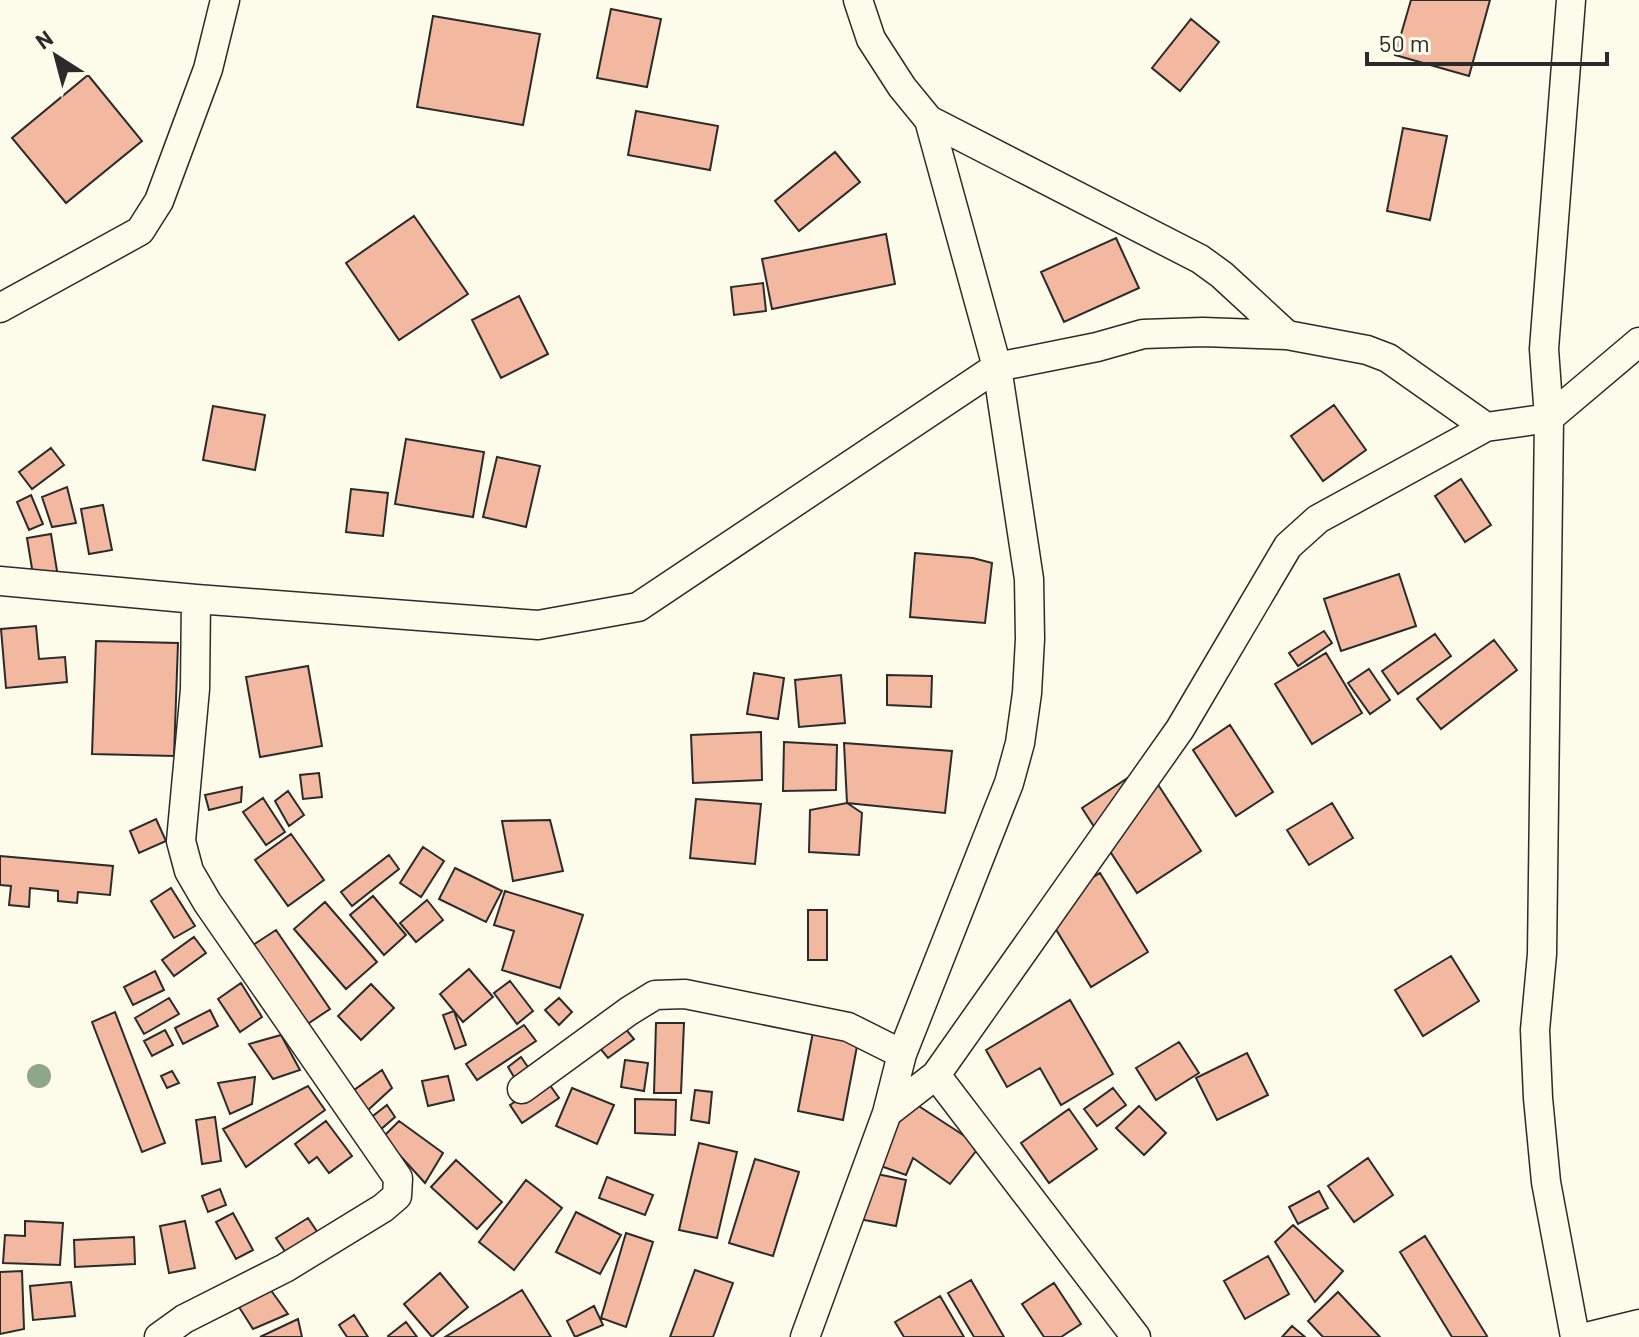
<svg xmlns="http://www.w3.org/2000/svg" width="1639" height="1337" font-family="Barlow,sans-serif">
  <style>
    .building { fill: #f2b8a0; stroke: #2b2b2b; stroke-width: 2 }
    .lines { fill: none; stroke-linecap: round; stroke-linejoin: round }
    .street-casing { stroke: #2b2b2b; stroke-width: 31 }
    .street { stroke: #fdfbea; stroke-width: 28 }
    .tree { fill: #8ea78a }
  </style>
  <rect width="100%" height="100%" fill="#fdfbea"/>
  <path class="building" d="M1411 0H1490L1469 76 1395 55Z
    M611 9 661 19 647 87 597 78Z
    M433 16 540 34 523 125 417 107Z
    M1191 19 1219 42 1180 91 1152 68Z
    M88 75 142 141 66 203 12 138Z
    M636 111 718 126 710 170 628 155Z
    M1403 128 1447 136 1430 220 1387 211Z
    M835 152 860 182 799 231 775 201Z
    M414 216 468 294 399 340 346 263Z
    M886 234 895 284 772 309 762 259Z
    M1116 238 1139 288 1064 322 1041 272Z
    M763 283 766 311 734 315 731 287Z
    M519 296 548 354 501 378 472 320Z
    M1334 405 1366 450 1323 481 1291 436Z
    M213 406 265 415 255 470 203 460Z
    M406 439 484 452 473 517 395 504Z
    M51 448 64 465 32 489 19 472Z
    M497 457 540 466 526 527 483 517Z
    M1461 479 1491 525 1465 542 1435 496Z
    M67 487 76 523 52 527 42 497Z
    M351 489 388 493 383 536 346 532Z
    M31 495 43 524 29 530 17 502Z
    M103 505 112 550 89 554 81 509Z
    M51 534 58 577 34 581 27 538Z
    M915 553 973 558 992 563 985 623 910 617Z
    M1399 574 1416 626 1341 651 1324 599Z
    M36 626 39 659 65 657 67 682 6 688 1 629Z
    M1324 631 1332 643 1298 666 1289 653Z
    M1435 634 1451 656 1398 694 1382 671Z
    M1494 640 1517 670 1441 729 1417 699Z
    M96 641 178 643 174 756 92 754Z
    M1326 653 1362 713 1312 744 1275 684Z
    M308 666 322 746 260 757 246 677Z
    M1369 669 1390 700 1370 714 1348 683Z
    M754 673 784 678 778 719 747 714Z
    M841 675 845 723 799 727 795 680Z
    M887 675 932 676 931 707 887 705Z
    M1230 725 1273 792 1236 816 1193 750Z
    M761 732 762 780 693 783 691 735Z
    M784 742 837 745 836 790 783 791Z
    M844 743 952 751 945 813 847 803Z
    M1146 766 1201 851 1137 893 1082 808Z
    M319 773 322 797 303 799 300 775Z
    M242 787 241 802 209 810 205 795Z
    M288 791 304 815 289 826 275 801Z
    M263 798 285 832 266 845 243 812Z
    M696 799 761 804 755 864 690 858Z
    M847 803 862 813 859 855 809 852 810 810Z
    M1332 803 1353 838 1309 865 1287 830Z
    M156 819 166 841 139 853 130 831Z
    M550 820 563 871 513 881 502 821Z
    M291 834 324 880 288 906 255 860Z
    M423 847 444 861 421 897 400 883Z
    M389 855 399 869 352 906 341 892Z
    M0 856 113 866 110 895 78 892 77 903 58 901V891L30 888 29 907 9 905 11 886 0 885Z
    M455 868 502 891 486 922 439 899Z
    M1100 873 1148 952 1091 987 1043 908Z
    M171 888 195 926 174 938 151 901Z
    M505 891 583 915 560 988 502 970 514 931 494 925Z
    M373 896 406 935 384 955 350 915Z
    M427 900 443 920 416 942 400 923Z
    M325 902 377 962 346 989 294 929Z
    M808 910H827V960H808Z
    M276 930 330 1009 303 1027 250 947Z
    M194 937 206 953 174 976 162 960Z
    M1451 956 1479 1001 1423 1036 1395 990Z
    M469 969 493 997 463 1022 440 994Z
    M155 971 164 990 133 1005 124 987Z
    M510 981 533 1011 517 1024 494 993Z
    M241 983 262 1017 240 1032 218 999Z
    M371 984 394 1008 361 1040 338 1016Z
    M169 998 179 1014 144 1034 135 1018Z
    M559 998 572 1012 559 1025 545 1010Z
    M1070 1000 1113 1074 1061 1105 1040 1068 1007 1087 986 1050Z
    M210 1010 218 1026 183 1044 175 1028Z
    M454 1011 466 1045 455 1049 443 1015Z
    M115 1012 165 1143 142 1152 92 1022Z
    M656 1023H684L681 1093H654Z
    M524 1025 536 1041 477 1080 466 1064Z
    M624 1027 634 1039 608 1058 598 1046Z
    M165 1030 173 1045 152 1056 144 1041Z
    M813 1032 858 1041 843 1120 798 1111Z
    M281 1035 300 1070 273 1079 249 1044Z
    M1179 1042 1199 1073 1156 1100 1136 1068Z
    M1247 1053 1268 1095 1217 1120 1196 1078Z
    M521 1057 532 1073 517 1082 508 1067Z
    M625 1060 648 1063 644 1091 621 1087Z
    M382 1070 392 1088 367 1111 350 1093Z
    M172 1071 179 1083 167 1088 161 1076Z
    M448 1076 454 1100 428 1106 422 1081Z
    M255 1077 252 1104 230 1114 218 1083Z
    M547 1081 559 1098 522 1123 510 1105Z
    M308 1086 325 1110 246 1167 223 1129Z
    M572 1088 614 1105 597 1144 556 1126Z
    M1113 1088 1126 1105 1097 1126 1084 1109Z
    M695 1090 712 1092 709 1123 691 1120Z
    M635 1099 676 1100 675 1135 635 1133Z
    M914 1103 980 1146 950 1184 913 1158 906 1175 861 1159Z
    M387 1105 395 1117 379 1131 369 1119Z
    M1139 1106 1166 1133 1144 1155 1116 1128Z
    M1069 1109 1097 1149 1049 1183 1021 1143Z
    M215 1117 221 1161 202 1164 196 1120Z
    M326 1121 352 1156 329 1173 317 1157 309 1163 295 1144Z
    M399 1121 443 1153 425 1183 383 1137Z
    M699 1143 737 1152 717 1238 679 1230Z
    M1368 1158 1393 1195 1354 1222 1328 1186Z
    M755 1159 799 1172 773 1256 729 1243Z
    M456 1160 502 1202 477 1229 431 1187Z
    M853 1169 906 1180 896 1226 843 1216Z
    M607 1177 653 1195 645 1215 599 1198Z
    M526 1180 562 1208 514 1270 479 1242Z
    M220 1189 226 1205 208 1212 202 1196Z
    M1319 1191 1328 1208 1298 1224 1289 1207Z
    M576 1212 621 1235 600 1274 556 1252Z
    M233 1213 253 1250 236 1259 216 1222Z
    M308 1218 320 1236 288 1256 276 1238Z
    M25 1221 63 1223 60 1265 3 1263 5 1235 25 1236Z
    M185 1221 195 1268 169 1273 160 1226Z
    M1293 1225 1343 1271 1315 1302 1275 1242Z
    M626 1233 653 1242 626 1327 601 1318Z
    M1425 1236 1487 1336 1485 1337H1452L1400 1252Z
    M134 1237 135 1264 75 1267 74 1240Z
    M1268 1256 1289 1294 1245 1319 1224 1281Z
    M695 1270 733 1283 713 1337H670Z
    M22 1271 24 1329 0 1334V1272Z
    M440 1273 468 1307 432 1337 404 1304Z
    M971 1280 1004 1337H974L948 1293Z
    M71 1282 75 1316 33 1320 30 1286Z
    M1054 1283 1081 1324 1061 1337H1044L1022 1304Z
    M270 1289 288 1314 253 1329 237 1304Z
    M522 1290 551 1337H445Z
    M1338 1292 1380 1337H1323L1308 1321Z
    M940 1296 964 1337H904L895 1322Z
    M594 1306 603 1325 575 1337 567 1321Z
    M354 1315 368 1337H347L339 1325Z
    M298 1319 302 1337H260Z
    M406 1322 417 1337H389L388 1336Z
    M1292 1326 1305 1337H1282Z"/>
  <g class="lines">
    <g class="street-casing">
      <path id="street" d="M1571 0 1544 349 1549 418 1542 954 1535 1030 1538 1098 1546 1182 1575 1337
        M929 120 1200 259 1222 275 1287 335
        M0 308 140 231 159 201 208 69 225 0
        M0 581 196 599 538 625 638 607 997 367 1097 347 1143 334 1203 332 1287 335 1367 350 1388 358 1486 427
        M936 1075 1136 1337
        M522 1089 629 1011 655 995 685 994 848 1027 902 1054
        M887 1113 936 1075 1180 729 1288 546 1318 519 1486 427 1549 418 1639 342
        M159 1337 184 1319 285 1268 383 1208 397 1196 398 1178 207 902 189 871 181 841 195 689 196 599
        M805 1337 887 1113 902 1054 1009 783 1020 743 1027 693 1030 639 1029 579 997 367 929 120 902 87 871 39 858 0
        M1586 1337 1639 1324"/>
    </g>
    <use href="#street" class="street"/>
  </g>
  <circle class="tree" cx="39" cy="1076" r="12"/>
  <g transform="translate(56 56) rotate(324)" stroke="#fdfbea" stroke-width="6" paint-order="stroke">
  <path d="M0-6L14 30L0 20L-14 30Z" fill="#2b2b2b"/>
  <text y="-12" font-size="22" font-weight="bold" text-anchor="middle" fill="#2b2b2b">N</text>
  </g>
  <path d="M1367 52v12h240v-12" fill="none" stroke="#2b2b2b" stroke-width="4"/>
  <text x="1379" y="52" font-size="24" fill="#2b2b2b" stroke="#fdfbea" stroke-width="6" paint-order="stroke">50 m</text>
</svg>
